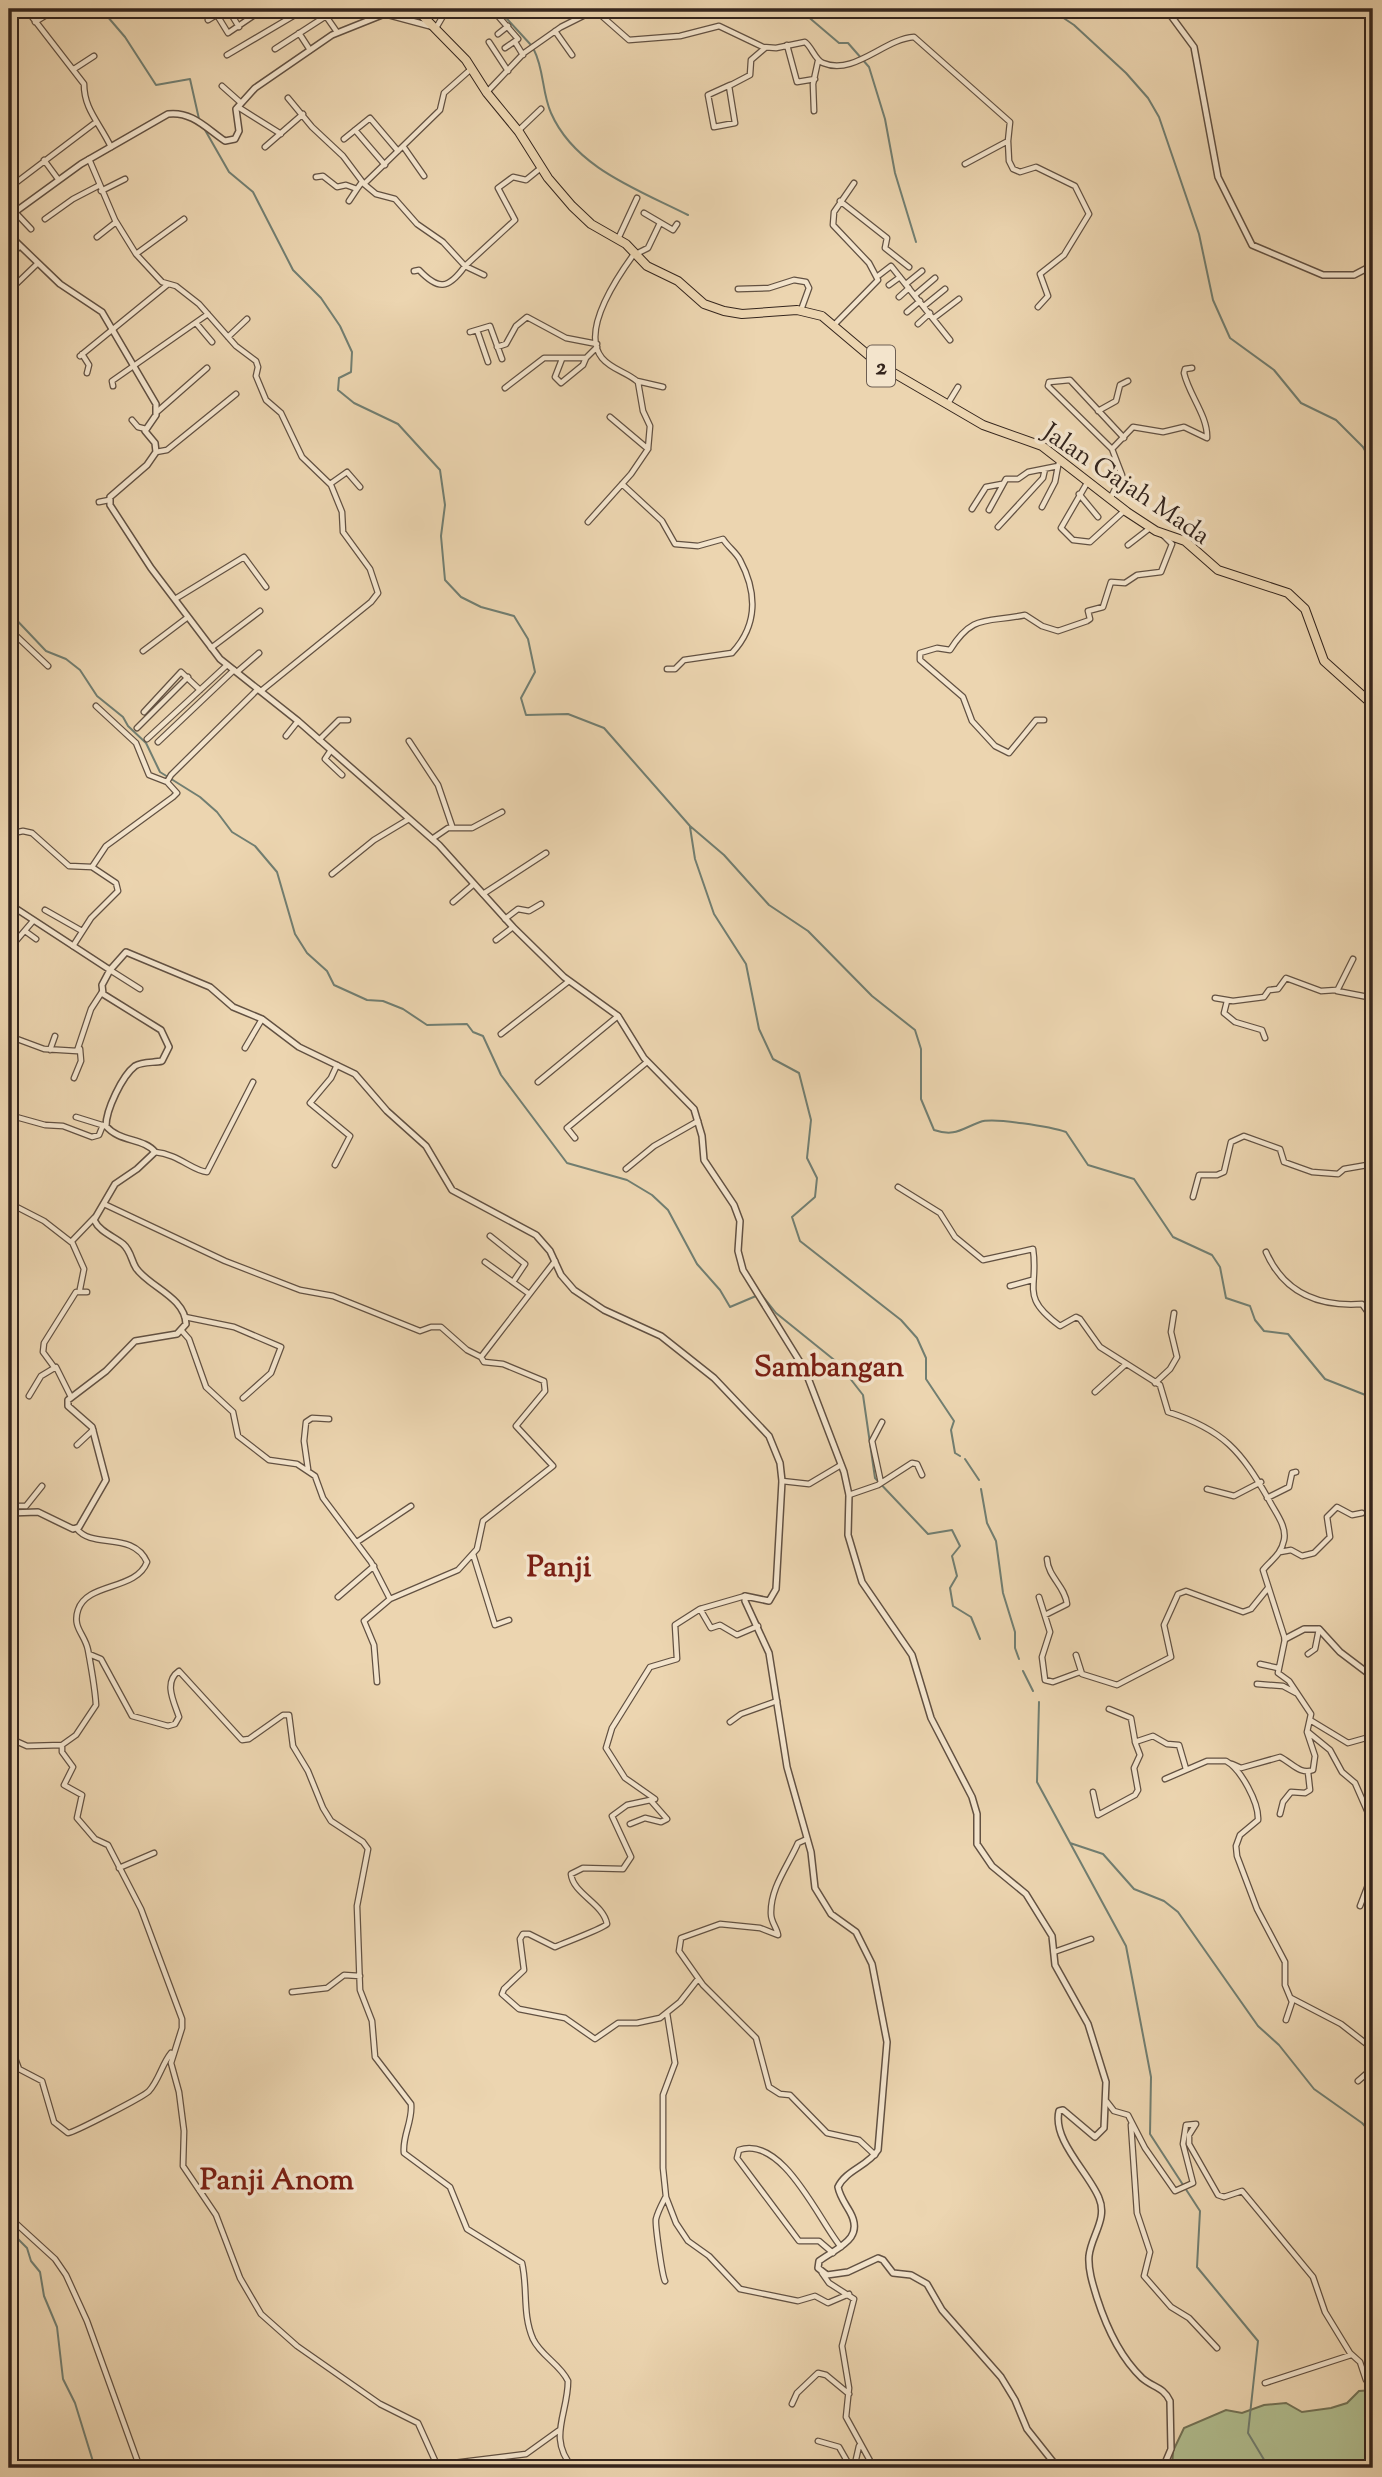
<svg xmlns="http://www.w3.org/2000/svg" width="1382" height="2477" font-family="'Sorts Mill Goudy',serif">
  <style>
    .green { fill: #b1be90; stroke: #727256; stroke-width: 2 }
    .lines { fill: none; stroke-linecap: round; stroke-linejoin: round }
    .stream { stroke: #717e71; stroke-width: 2 }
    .minor-casing { stroke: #625142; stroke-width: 7 }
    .tertiary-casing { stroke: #625142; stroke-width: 8 }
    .trunk-casing { stroke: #34251d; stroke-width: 10 }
    .minor { stroke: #f3e4cc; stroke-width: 4.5 }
    .tertiary { stroke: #f3e4cc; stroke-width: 5 }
    .trunk { stroke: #ecd5b0; stroke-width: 8 }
    .labels { text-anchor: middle; stroke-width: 7; stroke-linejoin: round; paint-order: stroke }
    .shield { fill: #f3e4cc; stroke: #6d5e52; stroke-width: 2 }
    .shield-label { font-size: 24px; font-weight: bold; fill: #34251d }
    .street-label { font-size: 26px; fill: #34251d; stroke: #f3e4cc }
    .quarter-label { font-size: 30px; font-weight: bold; fill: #7a1f14; stroke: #f3e4cc }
  </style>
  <rect width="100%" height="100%" fill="#ecd5b0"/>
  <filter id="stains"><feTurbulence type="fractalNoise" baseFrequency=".00286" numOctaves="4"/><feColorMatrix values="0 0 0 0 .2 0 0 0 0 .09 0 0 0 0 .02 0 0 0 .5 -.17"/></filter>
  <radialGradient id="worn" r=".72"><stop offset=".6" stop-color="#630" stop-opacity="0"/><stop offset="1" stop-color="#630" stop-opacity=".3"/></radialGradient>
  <path class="green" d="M1373 2390V2468H1172L1173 2451 1184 2428 1226 2410 1242 2413 1264 2405 1286 2403 1302 2412 1331 2408 1347 2403 1359 2391Z"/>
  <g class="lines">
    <path class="stream" d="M101 9 125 37 156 85 190 79 199 119
      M498 9 531 45
      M799 9 839 43H848L869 67 885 119 895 173 916 242
      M1050 9 1074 25 1126 73 1148 98 1159 117 1199 234 1213 300 1230 338 1274 370 1301 403 1336 420 1363 447 1373 465
      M534 50C544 69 542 93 551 113 575 168 639 190 688 215
      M205 130 229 172 253 192 293 270 321 298 340 326 352 352 351 372 339 378 338 390 354 403 398 424 440 470 445 505 441 536 445 580 461 597 481 607 514 616 528 639 535 672 521 698 526 715 568 714 604 728 690 826 724 855 769 905 808 931 872 996 915 1030 921 1049V1099L934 1130C955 1137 961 1129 980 1122 993 1117 1052 1127 1066 1132L1088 1165 1134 1179 1173 1237 1212 1255 1220 1267 1226 1298 1250 1306 1255 1320 1264 1331 1288 1334 1325 1379 1373 1398
      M9 612 46 651 66 659 80 670 97 696 123 717 128 726 146 743 160 772 200 797 217 812 232 832 255 846 277 872 295 934 307 953 327 971 334 985 367 1000 383 1001 403 1009 427 1025 467 1024 473 1032 483 1036 501 1075 567 1163 627 1180 652 1195 668 1210 697 1264 720 1290 730 1307 756 1296
      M690 827 695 859 714 914 746 964 759 1029 773 1059 799 1073 811 1120 807 1158 817 1178 815 1197 792 1217 800 1241 901 1320 917 1338 926 1358V1379L954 1421 951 1430 955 1453 960 1456
      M761 1294 776 1313 838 1363 863 1395 875 1478 928 1534 952 1530 960 1546 952 1556 957 1576 950 1588 953 1606 971 1617 980 1639
      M965 1459 979 1480
      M981 1489 987 1523 996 1541 1003 1593 1015 1632V1648L1019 1659
      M1023 1671 1033 1691
      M1039 1702 1037 1782 1126 1946 1151 2077 1150 2134 1200 2211 1197 2267 1258 2341 1248 2433 1269 2468
      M1070 1843 1103 1854 1134 1889 1164 1901 1178 1912 1258 2026 1279 2045 1314 2089 1362 2123 1373 2135
      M9 2230 27 2248 31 2261 40 2272 44 2296 57 2327 63 2379 75 2403 95 2468"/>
    <g class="minor-casing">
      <path id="minor" d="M26 9 84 84C84 109 99 122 111 147
        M228 9 239 27
        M321 9 337 32
        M276 14 285 9
        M217 15 228 33 253 16 252 9
        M498 16 518 39 505 48
        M208 20 226 9
        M35 22 56 9
        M436 28 447 9
        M555 31 572 55
        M299 33 310 50
        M498 34 508 26
        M489 42 508 71
        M515 42 523 55
        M787 45 797 82 815 79
        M275 49 326 16
        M227 55 305 9
        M74 69 94 56
        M730 85 708 95 714 127 735 123 729 86 750 75 751 60 765 48
        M222 86 240 102
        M487 92 524 53 561 27 595 10 629 40 680 36 719 26 763 47 776 48 805 42C812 47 815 60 823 63 854 76 884 39 914 37L1010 122 1008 141 965 164
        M288 98 312 127 343 156 364 184 376 194 395 199 417 224 443 242 465 266 515 220 498 188 513 177 526 180 542 167
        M238 107 281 134
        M814 111 813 84 818 61
        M355 130 385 165
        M519 130 541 109
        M344 139 370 118 398 151
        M1008 141 1009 161 1013 169 1020 172 1036 167 1075 186 1089 214 1064 255 1040 274 1048 296 1038 307
        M403 146 424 176
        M265 147 303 114
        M89 159 115 220 136 254 162 282 176 286 199 304 236 346 256 361 258 367 256 376 266 400 281 413 302 457 331 485 342 512 343 532 370 569 378 593 371 602 261 691
        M44 160 58 179
        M316 177 323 176 337 187 346 185 357 189 362 182
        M364 184 440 110 444 93 471 69
        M9 188 96 122
        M101 191 125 179
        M349 201 357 189
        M840 201 887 238 885 248 909 267
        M15 212 31 229
        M644 213 673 230 677 224
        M45 219 73 199 98 186
        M97 237 116 222
        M618 239 637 198
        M136 254 184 219
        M636 254 648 248 660 223
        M9 257 19 247
        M414 271 419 270C438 290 448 290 465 266L484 275
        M878 276 891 266 950 340
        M906 284 922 271
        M889 285 900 277
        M738 289 769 288 794 280 806 282 809 288 801 310
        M9 291 37 264
        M915 295 935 278
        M899 297 909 288
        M924 306 945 289
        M907 312 920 301
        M934 318 959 299
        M196 323 212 342
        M918 324 930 313
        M834 325 878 280 869 263 833 225 834 212 854 183
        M477 330 488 362
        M470 332 490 326 502 359
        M228 337 247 319
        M497 347 506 344 516 326 527 317 566 338 597 344
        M82 354 89 365 87 373
        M80 356 167 285
        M562 359 555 377 561 383 583 365 586 358
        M637 381 663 387
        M113 386 112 381 208 314
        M505 388 544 358H586L597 347
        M947 405 958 387
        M158 411 207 368
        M1098 411 1116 401 1120 385 1128 381
        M610 417 648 449
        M132 420 138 427 146 429
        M1112 449 1133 427 1163 432 1184 427 1207 438C1208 416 1189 395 1184 373L1185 369 1192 368
        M156 452 167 450 236 394
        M1087 483 1061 528 1073 540 1090 542 1124 511
        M330 484 347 472 360 487
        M622 484 662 521 675 544 698 546 723 539C728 547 736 552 740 560 757 592 758 625 732 653L684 660 675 669H667
        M1079 494 1098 517
        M1110 499 1122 475 1112 449 1048 386 1049 382 1070 380 1124 438
        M99 502 109 500
        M1042 507 1055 482 1058 466
        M972 509 986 487 1002 484
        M989 510 1006 479H1018L1028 472 1058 466 1060 460
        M588 522 631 474 648 449 650 426 643 411 638 382C627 372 612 370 602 358 580 331 618 276 634 254
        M998 527 1043 478 1045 469
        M1128 545 1150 528
        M175 599 244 557 266 587
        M9 629 48 666
        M211 648 260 611
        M143 651 188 617
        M237 672 259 653
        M96 706 136 743 149 775 167 782
        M144 712 181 672 200 690
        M1044 720H1036L1009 753 995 746 972 721 963 697 920 660V653L937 648 950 650C973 613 987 623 1025 615L1042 626 1058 631 1087 621 1090 619 1088 611 1103 607 1111 582 1125 583 1137 575 1161 572 1172 544 1163 535
        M137 728 188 677
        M286 736 298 721
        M147 739 227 665
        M319 740 339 720H348
        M409 741 438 785 452 826
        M158 742 234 670
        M331 750 325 759 342 775
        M9 834 23 831 32 833 69 866 92 867
        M432 839 448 828H472L502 812
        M332 874 374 840 409 819
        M483 894 546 853
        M453 902 474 884
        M45 910 82 931
        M505 919 518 909 529 911 541 904
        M25 931 36 939
        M496 940 513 927
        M73 946 91 918 118 891 116 883 92 867 106 846 173 797 177 793 167 782 171 775 258 689
        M9 949 33 921
        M1353 959 1337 991 1373 998
        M110 970 140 989
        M1215 998 1233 1001 1264 997 1269 990 1278 989 1286 978 1321 991 1336 990
        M1227 1001 1224 1013 1235 1022 1262 1030 1265 1038
        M501 1034 569 981
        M9 1036 44 1049 77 1051 91 1009 102 992
        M245 1048 262 1019
        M50 1050 55 1036
        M74 1078 81 1061 80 1049
        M538 1082 618 1016
        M9 1115 45 1125 63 1126 92 1137 99 1135 103 1125
        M76 1117 105 1126
        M575 1138 567 1128 647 1062
        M155 1152C178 1154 193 1171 207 1172L253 1082
        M335 1165 350 1136 310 1103 331 1078 337 1065
        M626 1169 654 1146 698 1121
        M898 1187 940 1213 955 1237 983 1260 1033 1249C1039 1288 1019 1296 1060 1326L1076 1317 1080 1319 1100 1347 1160 1385 1168 1412C1224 1430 1241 1451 1269 1500 1275 1512 1287 1526 1284 1540 1281 1555 1272 1559 1263 1570L1285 1639 1278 1673 1289 1681 1311 1714 1307 1732 1315 1756 1313 1770C1300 1775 1292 1763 1280 1757L1241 1768 1232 1764
        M1193 1197 1199 1175H1217L1224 1172 1231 1142 1244 1136 1280 1149 1284 1162 1312 1172 1338 1174 1344 1169 1373 1164
        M9 1203 44 1221 71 1242 94 1218
        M104 1204 225 1261 300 1290 333 1296 420 1331 431 1327H441L467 1350 481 1357 555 1261
        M490 1236 525 1264 513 1282
        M72 1242 84 1269 80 1289
        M1266 1252C1284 1293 1319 1307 1362 1304L1367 1311H1373
        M485 1262 528 1293
        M1010 1286 1032 1280
        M185 1317 234 1327 281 1347 271 1373 243 1398
        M182 1331 189 1339 206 1387 233 1412 238 1436 269 1460 297 1464 315 1476 323 1498 371 1562 390 1599 458 1570 477 1549 483 1521 553 1466 516 1426 545 1391 544 1381 503 1364 484 1362 481 1357
        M54 1367 43 1352 44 1343 76 1292H87
        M1155 1383 1170 1369 1177 1357 1171 1332 1174 1313
        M1095 1392 1126 1364
        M29 1396 41 1376 56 1367 71 1397
        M77 1445 93 1430
        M308 1469 304 1441 306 1422 312 1418 329 1419
        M782 1481 809 1484 841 1465
        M881 1483 872 1441 882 1422
        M1207 1489 1234 1496 1261 1482
        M849 1495 878 1485 912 1463 917 1464 922 1475
        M1267 1498 1289 1487 1292 1473 1296 1472
        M9 1506H26L42 1486
        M77 1529C92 1549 133 1531 147 1562 136 1591 87 1582 78 1610 72 1628 85 1634 88 1650 91 1667 95 1687 96 1705L76 1735 62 1745V1752L73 1767 64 1785 82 1795 77 1818 95 1839 108 1845 141 1909 182 2019V2028L171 2063 179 2092 184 2131 183 2166 216 2215 240 2278 261 2314 297 2346 380 2404 418 2423 437 2465 526 2454 558 2431
        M357 1542 411 1506
        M1280 1552 1291 1550 1302 1556 1314 1553 1330 1537 1327 1517 1337 1507 1352 1515 1362 1513
        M473 1554 495 1625 509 1620
        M338 1597 374 1566
        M1039 1597 1050 1632 1042 1657 1045 1680 1053 1682 1080 1672
        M700 1609 711 1628 720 1625 737 1635 758 1626
        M1045 1615 1067 1604C1065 1586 1048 1577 1047 1559
        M89 1654 101 1659 132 1716 168 1726 175 1724 179 1717C174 1702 163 1682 179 1671L242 1740 249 1739 283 1715H289L293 1746 308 1771 323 1808 331 1821 363 1842 368 1849 357 1906 360 1990 372 2021 375 2057 411 2104C413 2121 402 2136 404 2153L450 2187 467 2229 522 2263C528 2288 522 2314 533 2339 541 2356 560 2364 568 2381 568 2414 547 2438 573 2468
        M1308 1654 1315 1649 1319 1629
        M1076 1655 1082 1674 1117 1685 1171 1657 1164 1625 1178 1594 1186 1591 1243 1612 1251 1609 1268 1588
        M1260 1664 1278 1668
        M377 1682 374 1645 364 1621 390 1599
        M1257 1684 1283 1686 1296 1693
        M1109 1709 1131 1718 1135 1741
        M1310 1720 1348 1743 1373 1736
        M730 1722 741 1714 777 1701
        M1308 1732 1330 1750 1342 1772 1355 1783 1373 1824
        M9 1738 27 1746 62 1745
        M1165 1779 1207 1761H1226C1241 1769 1259 1803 1258 1820L1240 1835 1236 1846 1237 1856 1257 1909 1285 1962V1985L1292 2002 1286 2020
        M1093 1792 1098 1815 1135 1795 1138 1790 1134 1768 1140 1755 1135 1742 1153 1736 1167 1744 1179 1745 1186 1769
        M1280 1814 1283 1802 1291 1792 1305 1793 1310 1790 1308 1772
        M630 1824 645 1818 661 1822 667 1819 652 1802
        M807 1839 798 1843C788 1866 770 1888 771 1914 771 1922 777 1928 778 1935L760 1928 720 1924 681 1938 679 1951 703 1985 756 2038 769 2087 780 2094 790 2095 827 2133 859 2140 875 2155
        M119 1868 154 1853
        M1360 1906 1373 1872
        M1054 1952 1091 1939
        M698 1979 680 2002 660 2018 637 2023H618L595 2039 565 2018 519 2009 502 1994 504 1989 524 1970 520 1939 523 1934H529L555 1947C566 1942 602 1929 607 1924 603 1903 573 1894 571 1874L583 1868 623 1869 631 1857 612 1816 627 1805 655 1799 625 1778 606 1748 612 1728 650 1667 677 1659 675 1625 700 1609 745 1596
        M292 1992 327 1988 344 1975 360 1976
        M1291 1998 1341 2024 1373 2049
        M667 2013 675 2063 663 2095V2168L666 2197 676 2223 688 2241 709 2256 740 2289 798 2301 815 2296 828 2303 849 2294
        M9 2042 19 2069 42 2081 54 2122 68 2133C73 2133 145 2096 149 2091 159 2080 162 2064 171 2053
        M1358 2081 1373 2068
        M1107 2102 1114 2111 1128 2115 1145 2148 1175 2191 1193 2183 1183 2144 1186 2125 1196 2124 1189 2135V2144L1218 2195 1224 2197 1242 2191 1313 2277 1325 2312 1350 2353 1360 2362 1366 2380 1373 2382
        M1131 2125 1137 2213 1150 2252 1144 2276 1171 2307 1189 2318 1217 2348
        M9 2217 55 2259 66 2275 87 2321 140 2468
        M833 2253 819 2241H799L737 2158 739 2150C783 2135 819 2221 841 2247
        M822 2273 829 2283 854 2299 842 2346 849 2388 846 2417 874 2468
        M665 2281C662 2275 655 2224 656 2219 658 2211 662 2204 665 2198
        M1265 2383 1351 2355
        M792 2404 797 2393 818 2373 826 2375 849 2394
        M818 2441 839 2447 851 2468
        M854 2468 859 2446"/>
    </g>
    <g class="tertiary-casing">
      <path id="tertiary" d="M1166 9 1194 47 1218 177 1252 245 1323 275H1354L1373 265
        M389 15 430 26
        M9 206 15 212 81 164 168 114C192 111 207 129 225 141L235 139 239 131 236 109 255 88 332 35 397 9
        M9 235 60 284 102 312 156 404V415L145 431 155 443 156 452 147 465 110 497V505L151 568 220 659 298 721 439 845 513 927 564 977 618 1016 644 1058 694 1109 702 1136 704 1160 734 1205 740 1221 738 1251 743 1270 805 1370 844 1472 849 1495 848 1535 862 1582 912 1655 931 1718 972 1797 977 1814V1844L992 1866 1026 1894 1052 1936 1055 1965 1088 2024 1106 2082 1104 2128 1095 2137 1063 2110 1059 2111C1052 2140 1089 2173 1099 2198 1108 2219 1091 2236 1089 2256 1088 2270 1093 2285 1097 2298 1106 2326 1120 2357 1142 2378 1152 2387 1164 2387 1170 2401L1171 2449 1163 2468
        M9 904 110 970 126 952 210 987 233 1007 262 1019 299 1047 355 1074 387 1111 426 1146 452 1190 536 1235 550 1251 561 1275 574 1290 604 1310 661 1336 714 1378 769 1436 780 1463 782 1481 776 1589 769 1601 745 1596V1601L769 1653 787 1767 811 1852 815 1888 831 1914 856 1932 872 1964 887 2042 878 2150C868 2166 846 2170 838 2187 840 2197 845 2203 850 2212 865 2239 838 2247 819 2261L818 2268 827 2275 848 2272 878 2258 883 2260 893 2273 911 2275 927 2284 942 2310 1001 2377 1015 2400 1027 2429 1058 2468
        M9 1513 38 1512 73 1529 79 1527 106 1480 92 1427 68 1406V1400L106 1371 135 1341 177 1334 186 1324C185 1297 149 1287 136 1268 131 1260 131 1251 123 1244 113 1236 100 1232 94 1220L115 1184 137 1169 155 1152C144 1138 119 1142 106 1126 106 1110 122 1076 135 1066 143 1061 154 1063 162 1061L169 1047 161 1030 103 994 102 985 110 970
        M1285 1639 1304 1629H1319L1340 1652 1373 1677"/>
    </g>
    <g class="trunk-casing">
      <path id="trunk" d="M416 9 466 60 487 93 519 132 548 178 572 206 591 224 626 244 647 266 678 281 704 304 724 311 742 314 797 310 822 316 880 365 983 425 1042 446 1127 512 1156 531 1185 541 1218 570 1288 593 1305 609 1324 661 1373 705"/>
    </g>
    <use href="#minor" class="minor"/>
    <use href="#tertiary" class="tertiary"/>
    <use href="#trunk" class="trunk"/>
  </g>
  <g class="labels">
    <rect class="shield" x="867" y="345.5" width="28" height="41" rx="5"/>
    <g class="shield-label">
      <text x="881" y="374">2</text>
    </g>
    <g class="street-label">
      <text transform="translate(1127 483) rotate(34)" y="9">Jalan Gajah Mada</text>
    </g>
    <g class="quarter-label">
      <text x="829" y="1376">Sambangan</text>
      <text x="559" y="1576">Panji</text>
      <text x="277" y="2189">Panji Anom</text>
    </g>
  </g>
  <rect width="1382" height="2477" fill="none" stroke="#ecd5b0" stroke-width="35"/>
  <rect x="10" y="10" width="1361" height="2456" fill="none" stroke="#34251d" stroke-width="3.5"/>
  <rect x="18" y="18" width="1347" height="2442" fill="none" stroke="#34251d" stroke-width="2"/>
  <rect width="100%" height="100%" filter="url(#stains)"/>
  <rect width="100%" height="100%" fill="url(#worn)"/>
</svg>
